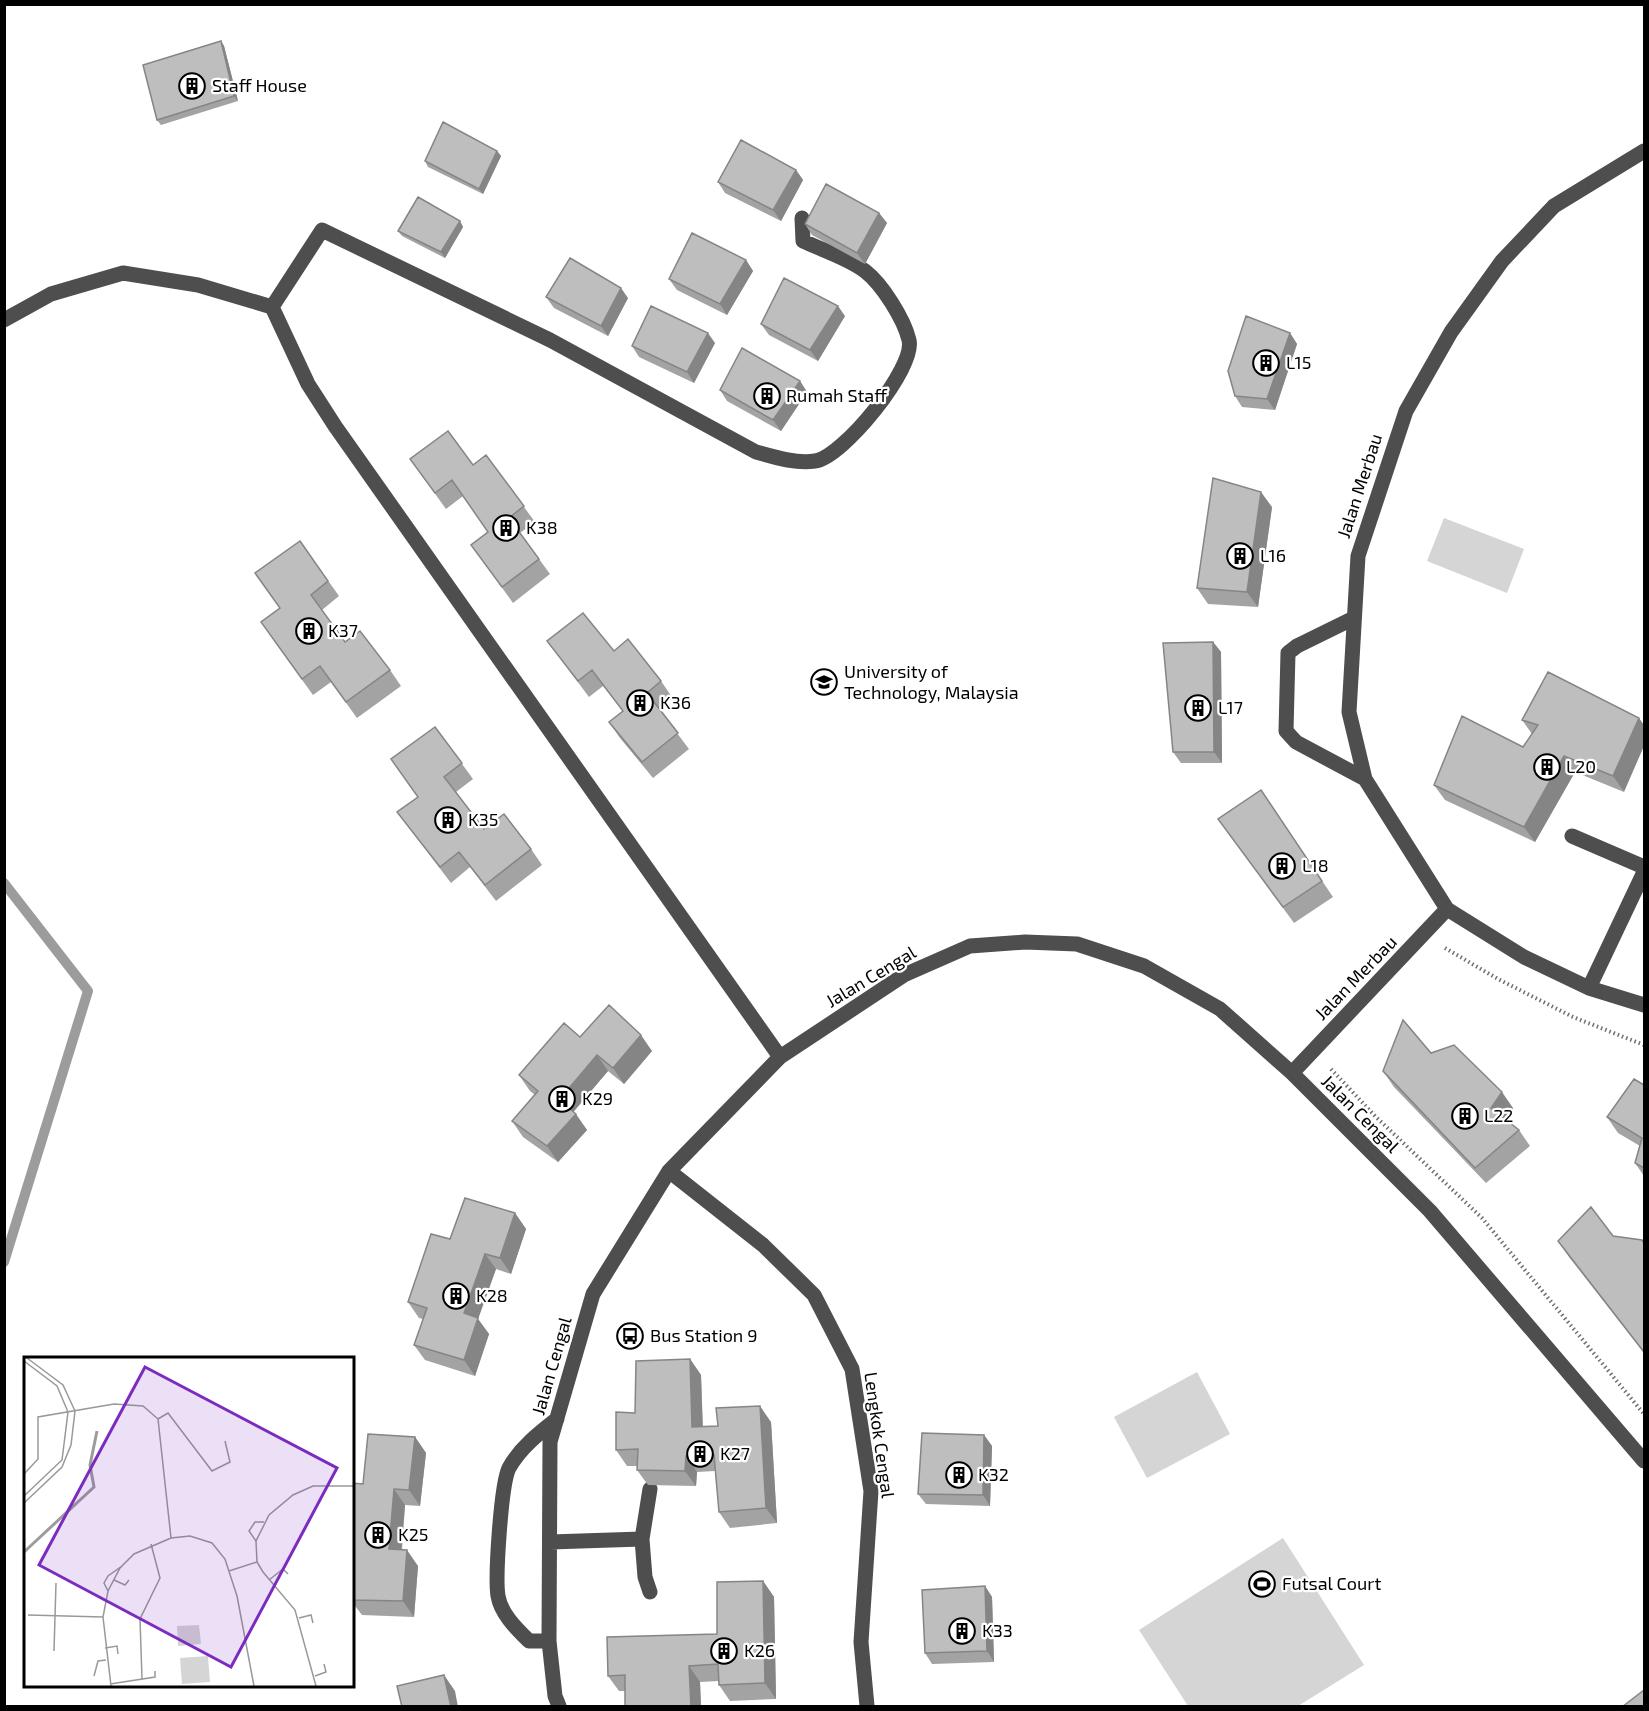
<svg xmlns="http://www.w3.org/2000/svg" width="1649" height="1711" font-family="'Exo 2',sans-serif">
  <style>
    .green { fill: #d5d5d5 }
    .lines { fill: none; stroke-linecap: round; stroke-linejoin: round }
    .stream { stroke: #9c9c9c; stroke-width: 10 }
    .path { stroke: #707070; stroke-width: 4; stroke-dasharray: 1.5 3; stroke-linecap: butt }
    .minor { stroke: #4e4e4e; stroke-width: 15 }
    .wall { fill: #a3a3a3 }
    .shaded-wall { fill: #858585 }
    .building { fill: #bebebe; stroke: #858585; stroke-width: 1.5 }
    .labels { text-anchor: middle; stroke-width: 4.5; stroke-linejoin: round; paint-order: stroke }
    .poi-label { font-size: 18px; fill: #000; stroke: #fff; text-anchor: start }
    .street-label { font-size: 18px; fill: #000; stroke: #fff }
    .inset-river { fill: none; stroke: #9c9c9c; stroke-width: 3 }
    .inset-road { fill: none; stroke: #999; stroke-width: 1.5 }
    .view { fill: #7b2cbf; fill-opacity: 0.15; stroke: #7b2cbf; stroke-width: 3 }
    .inset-edge { fill: none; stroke: #000; stroke-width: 3 }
  </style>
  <rect width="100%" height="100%" fill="#fff"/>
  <path class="green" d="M1444 518 1524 549 1507 593 1427 561Z
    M1197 1372 1230 1434 1147 1478 1114 1417Z
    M1283 1538 1364 1665 1298 1706H1188L1139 1630Z"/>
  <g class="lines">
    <path class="stream" d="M4 883 88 991 4 1262"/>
    <path class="path" d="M1445 948 1498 979 1573 1017 1644 1045
      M1331 1069 1375 1116 1482 1218 1644 1414"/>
    <path class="minor" d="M1644 151 1554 206 1502 261 1451 332 1406 411 1358 556 1349 712 1365 779 1447 909 1524 957 1589 988 1644 1005
      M272 307 322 230 550 340 756 452C774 457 796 464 815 461 842 458 916 368 909 340 904 319 882 284 865 271 848 258 822 250 803 241L802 218
      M4 320 51 294 123 273 198 285 272 307 308 384 335 426 780 1057
      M1354 618 1297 646 1288 653 1286 731 1296 742 1365 779
      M1572 836 1644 867
      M1589 988 1644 872
      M1292 1073 1447 909
      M669 1171 763 1245 814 1295 852 1369 871 1491 861 1642 867 1706
      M642 1539 645 1577 650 1592
      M550 1542 642 1539 650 1489
      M549 1641H529C517 1629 501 1614 498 1596 495 1577 501 1484 509 1468 520 1448 539 1433 557 1419
      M559 1706 555 1696 549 1641 550 1442 593 1294 669 1171 780 1057 904 975 970 946 1025 942 1077 944 1144 966 1220 1009 1292 1073 1430 1211 1644 1461"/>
  </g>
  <path class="wall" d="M221 41 224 46 238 101 161 125 157 120Z
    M497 151 501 156 483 194 428 167 425 161Z
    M796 170 803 180 781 221 725 193 718 182Z
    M879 213 887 223 865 264 812 235 805 224Z
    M460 221 463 227 445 258 402 236 398 231Z
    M746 260 753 271 727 315 677 290 669 279Z
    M546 297 628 298 608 336 554 308Z
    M845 316 818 361 769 335 761 324Z
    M1290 333 1297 344 1275 410 1242 407 1235 396Z
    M715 343 694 383 639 357 632 346Z
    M800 381 807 392 781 431 727 401 720 390Z
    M486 455 535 522 520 533 550 574 513 603 471 545 488 532 463 496 446 509 410 459 473 465Z
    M1272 507 1258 607 1208 604 1197 588Z
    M300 541 339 596 322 610 345 642 390 670 401 686 357 718 331 682 313 695 272 638Z
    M547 641 614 651 661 681 672 697 658 708 689 749 653 778 620 738 609 722 623 711 603 686 589 697Z
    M1213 642 1221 652 1222 763H1181L1173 752Z
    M1548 672 1624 792 1575 772 1535 842 1445 800 1434 785 1523 747 1532 734 1522 720Z
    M435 727 473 779 456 792 484 829 531 849 542 865 496 901 470 867 451 883 397 812 418 797Z
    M1261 790 1333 897 1294 923 1218 819Z
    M580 1037 652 1051 624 1084 608 1071 573 1112 587 1130 558 1162 523 1137 512 1121 535 1095 530 1091 519 1075Z
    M1431 1053 1513 1108 1505 1119 1519 1130 1530 1146 1486 1183 1394 1087 1383 1071Z
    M1644 1085V1176L1635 1163 1640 1146 1618 1133 1607 1117Z
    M515 1213 526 1229 511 1274 496 1269 478 1319 489 1334 475 1376 425 1360 414 1345 423 1319 419 1318 408 1302 450 1239Z
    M1613 1236 1644 1243V1353L1569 1257 1558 1241Z
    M690 1359 701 1375 703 1427 771 1422 777 1523 730 1528 719 1512 715 1471 697 1472 696 1486 648 1485 637 1470V1466H627L616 1450 635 1413Z
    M984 1435 992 1446 990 1506 926 1504 918 1494Z
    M415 1437 426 1453 420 1506 405 1505 402 1550 418 1566 414 1617 362 1615 352 1602V1483L363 1484Z
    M763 1581 774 1597 776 1699 730 1701 719 1685V1681L700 1682 701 1707H625V1691H619L608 1676 717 1634Z
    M985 1586 992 1597 994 1662 932 1664 925 1653Z"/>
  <path class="shaded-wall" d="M221 41 224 46 238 101 234 96Z
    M497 151 501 156 483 194 479 189Z
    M796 170 803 180 781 221 773 210Z
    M879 213 887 223 865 264 857 253Z
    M460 221 463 227 445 258 441 252Z
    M746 260 753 271 727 315 720 304Z
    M621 288 628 298 608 336 601 326Z
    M838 306 845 316 818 361 810 350Z
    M708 333 715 343 694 383 687 372Z
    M1290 333 1297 344 1275 410 1267 399Z
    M800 381 807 392 781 431 773 420Z
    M1261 492 1272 507 1258 607 1247 592Z
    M1213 642 1221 652 1222 763 1214 752Z
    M1639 718 1644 725V746L1624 792 1613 776Z
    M1564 756 1575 772 1535 842 1524 827Z
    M641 1035 652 1051 624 1084 613 1068Z
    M597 1055 608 1071 570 1116 559 1100Z
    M1502 1092 1513 1108 1502 1124 1491 1108Z
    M576 1114 587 1130 558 1162 547 1146Z
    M515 1213 526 1229 511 1274 500 1258Z
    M485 1254 496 1269 478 1319 489 1334 475 1376 464 1360V1313Z
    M690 1359 701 1375 703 1443 692 1427Z
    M760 1406 771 1422 777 1523 766 1508Z
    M984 1435 992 1446 990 1506 983 1495Z
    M415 1437 426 1453 420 1506 409 1490Z
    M686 1456 697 1472 696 1486 685 1471Z
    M394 1489 405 1505 400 1564 389 1549Z
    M407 1550 418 1566 414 1617 403 1601Z
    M763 1581 774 1597 776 1699 765 1683Z
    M985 1586 992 1597 994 1662 987 1651Z
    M689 1666 700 1682 701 1707H691Z
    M444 1675 455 1691 458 1707H451Z"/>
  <path class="building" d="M221 41 234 96 157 120 143 65Z
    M443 122 497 151 479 189 425 161Z
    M741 140 796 170 773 210 718 182Z
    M826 184 879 213 857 253 805 224Z
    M418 197 460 221 441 252 398 231Z
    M692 233 746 260 720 304 669 279Z
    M570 258 621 288 601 326 546 297Z
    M784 278 838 306 810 350 761 324Z
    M651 306 708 333 687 372 632 346Z
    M1246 316 1290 333 1267 399 1235 396 1228 371Z
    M742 348 800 381 773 420 720 390Z
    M448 431 473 465 486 455 524 506 509 518 539 559 502 587 471 545 488 532 452 480 435 493 410 459Z
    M1213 478 1261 492 1247 592 1197 588Z
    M300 541 328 581 311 595 345 642 360 631 390 670 346 702 320 666 302 679 261 622 280 608 255 573Z
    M583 613 614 651 628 639 661 681 647 693 678 733 642 762 609 722 623 711 592 670 578 681 547 641Z
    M1213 642 1214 752H1173L1163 643Z
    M1548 672 1639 718 1613 776 1564 756 1524 827 1434 785 1462 716 1523 747 1538 725 1522 720Z
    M435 727 462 763 444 777 484 829 504 814 531 849 485 885 459 852 440 867 397 812 418 797 391 759Z
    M1261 790 1322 881 1283 907 1218 819Z
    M609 1005 641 1035 613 1068 597 1055 559 1100 576 1114 547 1146 512 1121 538 1091 519 1075 564 1023 580 1037Z
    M1403 1020 1431 1053 1454 1045 1502 1092 1491 1108 1519 1130 1475 1168 1383 1071Z
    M1634 1079 1644 1085V1168L1635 1163 1642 1138 1607 1117Z
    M465 1198 515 1213 500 1258 485 1254 464 1313 478 1318 464 1360 414 1345 427 1308 408 1302 431 1234 450 1239Z
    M1591 1207 1613 1236 1642 1240 1644 1243V1352L1558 1241Z
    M690 1359 692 1427 718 1426 716 1408 760 1406 766 1508 719 1512 714 1455 686 1456 685 1471 637 1470 638 1449 616 1450V1412L635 1413 636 1361Z
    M922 1433 984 1435 983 1495 918 1494Z
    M368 1434 415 1437 409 1490 394 1489 389 1549 407 1550 403 1601 352 1600V1575L354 1556H352V1483L363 1484Z
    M763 1581 765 1683 719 1685 718 1664 689 1666 691 1707H625V1675L608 1676 607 1637 717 1634V1582Z
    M985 1586 987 1651 925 1653 922 1590Z
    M444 1675 451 1707H402L397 1686Z
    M1644 1690V1707H1622Z"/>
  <defs>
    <g id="building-ring" transform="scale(1.35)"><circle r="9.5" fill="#fff" stroke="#000" stroke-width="1.5"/><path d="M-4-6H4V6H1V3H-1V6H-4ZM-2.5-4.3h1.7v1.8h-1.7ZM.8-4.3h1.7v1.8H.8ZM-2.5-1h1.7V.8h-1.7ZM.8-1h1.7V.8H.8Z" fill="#000"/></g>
    <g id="university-ring" transform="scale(1.35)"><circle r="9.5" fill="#fff" stroke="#000" stroke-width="1.5"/><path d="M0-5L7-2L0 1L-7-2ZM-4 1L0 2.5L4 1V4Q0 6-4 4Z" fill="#000"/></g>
    <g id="bus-ring" transform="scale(1.35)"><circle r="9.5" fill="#fff" stroke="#000" stroke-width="1.5"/><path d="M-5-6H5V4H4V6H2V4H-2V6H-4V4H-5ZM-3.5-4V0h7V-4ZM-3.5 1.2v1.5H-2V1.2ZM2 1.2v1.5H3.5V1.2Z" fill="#000"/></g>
    <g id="stadium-ring" transform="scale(1.35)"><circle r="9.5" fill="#fff" stroke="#000" stroke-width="1.5"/><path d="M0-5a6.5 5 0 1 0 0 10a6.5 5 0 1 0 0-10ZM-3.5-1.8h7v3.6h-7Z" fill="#000"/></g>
  </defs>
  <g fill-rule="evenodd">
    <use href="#building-ring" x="192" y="86"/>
    <use href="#building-ring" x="1266" y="363"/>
    <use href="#building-ring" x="767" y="396"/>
    <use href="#building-ring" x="506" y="528"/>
    <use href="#building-ring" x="1240" y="556"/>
    <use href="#building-ring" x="309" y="631"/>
    <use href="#university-ring" x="824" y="682"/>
    <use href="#building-ring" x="640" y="703"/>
    <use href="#building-ring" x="1198" y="708"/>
    <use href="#building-ring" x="1547" y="767"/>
    <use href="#building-ring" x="448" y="820"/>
    <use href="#building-ring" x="1282" y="866"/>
    <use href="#building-ring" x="562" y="1099"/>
    <use href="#building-ring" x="1465" y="1116"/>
    <use href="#building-ring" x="456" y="1296"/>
    <use href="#bus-ring" x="630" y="1336"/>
    <use href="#building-ring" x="700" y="1454"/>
    <use href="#building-ring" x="959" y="1475"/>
    <use href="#building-ring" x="378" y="1535"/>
    <use href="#stadium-ring" x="1262" y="1584"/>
    <use href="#building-ring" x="962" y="1631"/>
    <use href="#building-ring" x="724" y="1651"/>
  </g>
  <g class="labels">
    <g class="poi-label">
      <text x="212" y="92">Staff House</text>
      <text x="1286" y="369">L15</text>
      <text x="786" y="402">Rumah Staff</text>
      <text x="526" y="534">K38</text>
      <text x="1260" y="562">L16</text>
      <text x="328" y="637">K37</text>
      <text x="844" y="678">University of<tspan x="844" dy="21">Technology, Malaysia</tspan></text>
      <text x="660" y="709">K36</text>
      <text x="1218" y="714">L17</text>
      <text x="1566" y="773">L20</text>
      <text x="468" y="826">K35</text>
      <text x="1302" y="872">L18</text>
      <text x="582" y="1105">K29</text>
      <text x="1484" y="1122">L22</text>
      <text x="476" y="1302">K28</text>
      <text x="650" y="1342">Bus Station 9</text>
      <text x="720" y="1460">K27</text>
      <text x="978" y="1481">K32</text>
      <text x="398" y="1541">K25</text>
      <text x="1282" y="1590">Futsal Court</text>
      <text x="982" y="1637">K33</text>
      <text x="744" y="1657">K26</text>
    </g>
    <g class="street-label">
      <text transform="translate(1360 486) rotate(-72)" y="6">Jalan Merbau</text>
      <text transform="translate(871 977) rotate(-31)" y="6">Jalan Cengal</text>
      <text transform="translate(1356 978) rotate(-46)" y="6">Jalan Merbau</text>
      <text transform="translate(1360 1114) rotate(45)" y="6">Jalan Cengal</text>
      <text transform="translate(552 1366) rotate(-74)" y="6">Jalan Cengal</text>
      <text transform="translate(879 1435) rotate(82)" y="6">Lengkok Cengal</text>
    </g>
  </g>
  <g transform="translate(24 1357)">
    <rect width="330" height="330" fill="#fff"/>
    <path d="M175 268 177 287 154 289 153 269ZM184 299 186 325 158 327 156 301Z" fill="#d5d5d5"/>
    <path class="inset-river" d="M0 195 70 130 66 108 73 74"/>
    <path class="inset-road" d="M0 4 33 29 44 55 38 103 0 139M134 62 144 56 188 114 206 105 201 84M0 117 14 102V60L90 47 119 49 134 62 147 181M0 146 38 110 47 88 51 54 39 28 3 1M232 184 225 174 231 165H240M205 214 233 205M90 223 101 228 105 223M245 223 259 212 264 217M84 234 80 226 84 219 98 209M4 258 79 260M275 261 287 258 289 266M81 291 93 289 94 297M30 294 32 226M70 319 74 304 82 303M291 319 302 315 300 307M118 322 116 262 136 221 127 187M86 327 131 320V314M87 329 79 260 84 234 96 211 110 197 147 181 166 179 188 186 201 202 213 239 230 329M292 329 271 253 239 215 233 205 232 184 245 158 269 138 289 129H330"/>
    <path class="view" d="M121 10 313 111 207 310 15 208Z"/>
    <rect width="330" height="330" class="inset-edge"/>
  </g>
  <rect width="1649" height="1711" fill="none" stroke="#000000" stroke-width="12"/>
</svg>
